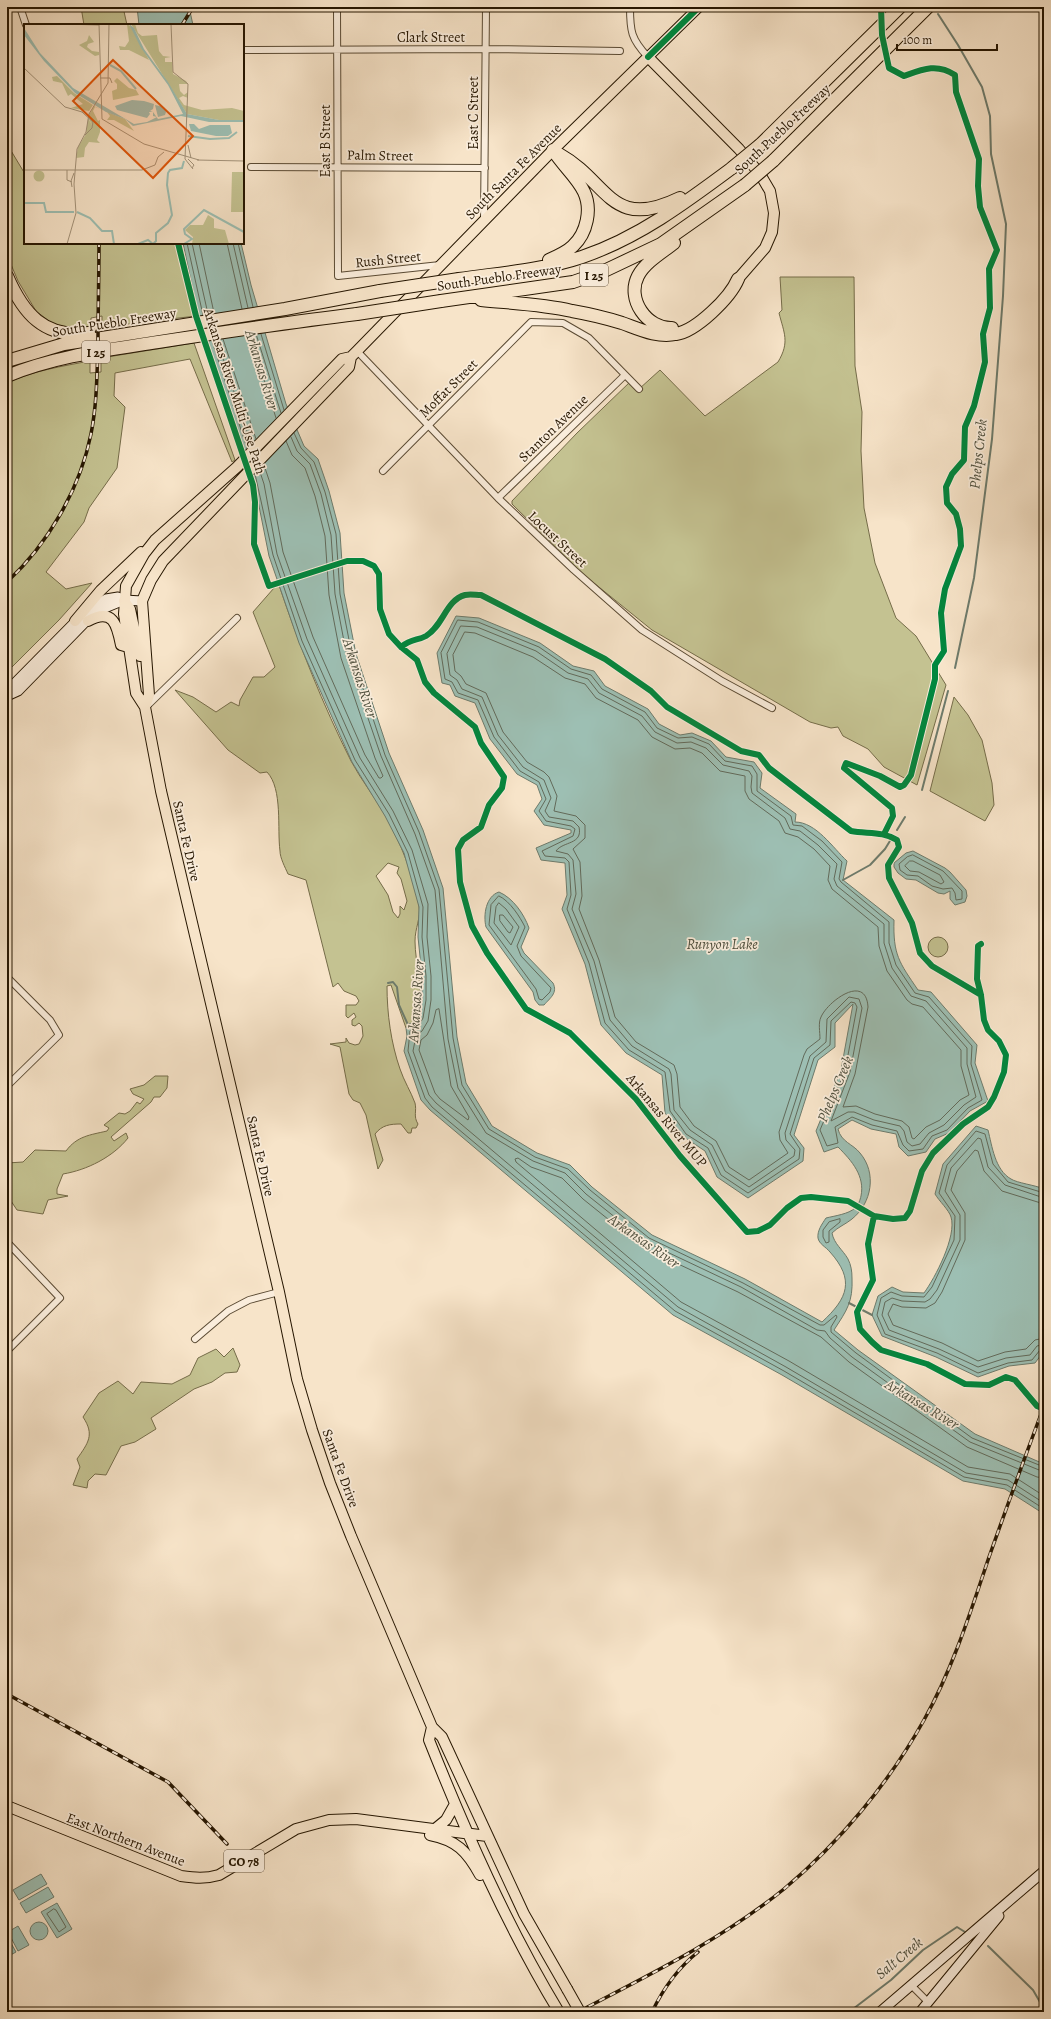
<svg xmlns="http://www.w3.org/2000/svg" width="1051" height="2019" font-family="Alegreya,serif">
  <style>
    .green { fill: #c4c291; stroke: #756c49; fill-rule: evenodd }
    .water { fill: #9dbfb3; stroke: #6d7b6c }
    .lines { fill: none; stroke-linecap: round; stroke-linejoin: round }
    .shore { stroke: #626a5a; stroke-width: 1 }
    .stream { stroke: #6d7b6c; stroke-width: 2 }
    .street-casing { stroke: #5a4a33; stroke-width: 8 }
    .secondary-casing { stroke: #261601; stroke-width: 11 }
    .primary-casing { stroke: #261601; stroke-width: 12 }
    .highway-casing { stroke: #261601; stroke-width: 14 }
    .street { stroke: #faeddc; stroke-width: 6 }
    .secondary { stroke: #faeddc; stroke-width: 9 }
    .primary { stroke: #f7e4c9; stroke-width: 10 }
    .highway { stroke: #f7e4c9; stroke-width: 12 }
    .rail-casing { stroke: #261601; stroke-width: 3.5 }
    .rail { stroke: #faeddc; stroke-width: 2; stroke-dasharray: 6; stroke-linecap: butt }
    .primary-bridge-casing { stroke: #261601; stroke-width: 12; stroke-linecap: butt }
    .highway-bridge-casing { stroke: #261601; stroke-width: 14; stroke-linecap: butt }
    .primary-bridge { stroke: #f7e4c9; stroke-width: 10 }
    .highway-bridge { stroke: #f7e4c9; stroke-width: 12 }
    .cycleway-casing { stroke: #faeddc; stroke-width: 8 }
    .cycleway { stroke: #00873e; stroke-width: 6 }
    .labels { text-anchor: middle; stroke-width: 3.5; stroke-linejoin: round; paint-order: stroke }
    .shield { fill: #faeddc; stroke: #665643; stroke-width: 1 }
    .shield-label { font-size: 13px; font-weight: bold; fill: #261601 }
    .street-label { font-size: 14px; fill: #261601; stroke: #faeddc }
    .water-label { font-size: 15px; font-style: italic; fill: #50513f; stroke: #faeddc }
    .inset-river { fill: none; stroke: #9dbfb3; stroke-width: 2 }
    .inset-road { fill: none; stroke: #a39279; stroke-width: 1 }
    .view { fill: #de560b; fill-opacity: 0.15; stroke: #de560b; stroke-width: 2 }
    .inset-edge { fill: none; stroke: #261601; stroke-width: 2 }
  </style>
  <rect width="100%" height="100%" fill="#f7e4c9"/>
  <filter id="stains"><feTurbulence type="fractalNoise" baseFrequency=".005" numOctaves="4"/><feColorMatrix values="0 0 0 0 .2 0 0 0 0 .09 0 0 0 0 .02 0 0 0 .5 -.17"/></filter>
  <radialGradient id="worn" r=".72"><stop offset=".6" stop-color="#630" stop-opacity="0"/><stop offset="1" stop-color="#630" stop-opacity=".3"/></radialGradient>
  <path class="green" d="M81 7H123L127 25H84Z
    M7 144 25 174V243H178L196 316 102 327V316L91 318V329L74 330 54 325 36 311 18 281 7 255Z
    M780 277H854L855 366 862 412 861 451 864 508 875 563 896 618 916 636 946 685 917 785 884 767 868 749 843 736 838 727 831 728 810 722 652 630 584 575 512 504V501L577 433 631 381 639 389 660 370 705 416 778 362C790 342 784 333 779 313L782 310Z
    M194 343 235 460 232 462 190 359 115 373 114 396 125 407 117 468 89 508 84 522 46 572 66 589 92 583 59 620 7 672V383C32 371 63 366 90 361V373L101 372V358Z
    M279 585C299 645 323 705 351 761 361 780 375 797 385 815 401 843 413 874 419 906 421 918 415 928 415 941 415 964 424 987 418 1010H420L414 1027 410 1024 406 1028 391 985 387 986C387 1014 391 1043 400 1069 404 1081 411 1092 415 1103 417 1111 413 1116 418 1124L416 1128H412L411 1133H408L401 1124C390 1124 382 1125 375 1134L383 1160 378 1169 366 1115 360 1103 353 1100 349 1094 340 1047 330 1044 346 1042V1038L349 1043 355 1045 359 1044 363 1036 362 1026 359 1023 355 1026 352 1025V1020L356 1017 354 1013 348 1018 346 1016V1005H356L359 1001 356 996 344 991 338 983 333 987 306 880 288 874C285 867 280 858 280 851 277 829 283 789 267 772L260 773 228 750 175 690 193 697 216 712 231 702 239 706 240 700 253 677H264L275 667 253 612 274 588ZM388 863 399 867 397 873 401 879 407 901 404 910 400 906V914L398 918 393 912 388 895 376 876Z
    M954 697 968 715 982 740 992 783 994 805 985 821 930 791Z
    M928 947a10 10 0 1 1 20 0a10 10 0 1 1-20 0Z
    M155 1076H168L167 1088 160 1097H154L151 1102 111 1137 114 1141 126 1133 128 1138C113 1157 87 1170 63 1174L57 1189V1194L68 1196 48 1200 43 1214 17 1210 7 1195V1163L23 1162 35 1150 66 1151C77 1136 90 1135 107 1131L109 1128 104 1125 119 1113 125 1114 130 1111 137 1102 140 1104 144 1099 133 1094 130 1089 144 1085Z
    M233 1348 240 1365 237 1372 225 1373 212 1382 194 1389 151 1418 156 1429 135 1442 121 1446 106 1475 95 1474 88 1481 87 1488 73 1485 80 1467 77 1459C88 1443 95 1435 83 1417L99 1393 118 1381 133 1394 141 1382 172 1384 190 1375 198 1358 216 1349 224 1357Z"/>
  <path class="water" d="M137 7H189L193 25H139Z
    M183 243H241L251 285 286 404 304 446 318 459 329 491 340 533 344 593 356 654 389 753 423 830 443 888 457 1037 466 1083 492 1126 537 1153 570 1165 592 1187 652 1235 745 1279 822 1322C848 1298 855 1280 830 1252 826 1247 819 1244 818 1238 817 1231 822 1224 826 1218 834 1216 849 1214 855 1208 859 1204 860 1200 861 1196 865 1176 852 1161 838 1147L824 1152 816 1131 841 1070 853 1004 835 1023V1047L818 1060 794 1135 804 1148 803 1161 748 1198 717 1177 705 1151 684 1137 665 1113 662 1075 626 1053 601 1025 585 964 562 909 567 895 565 863 541 860 536 848 571 833V830L544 825 534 811 542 799 537 785 517 774 490 739 475 703 455 696 450 685 442 683 437 653 456 616 479 618 540 643 573 666 594 671 605 686 648 709 659 724 680 735 692 733 711 741 726 757 754 762 762 773 760 788 796 814 795 822C816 822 833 848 847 861L843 880 894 920C893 955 899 962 918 990L931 992 977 1045 975 1063 988 1101 970 1111 949 1133 935 1139 926 1152 908 1156 899 1147 896 1134 871 1129 852 1120 838 1129C841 1142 853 1144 860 1153 877 1173 872 1203 852 1219 846 1224 838 1227 832 1233 834 1244 843 1250 848 1259 851 1265 852 1271 852 1278 853 1302 847 1310 834 1330L858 1350 975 1434 1044 1464V1514L1005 1489 963 1481 782 1375 673 1315 430 1110 421 1100 404 1051 407 1036 406 1028 410 1023 414 1026 419 1017 422 1000V976L418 937 419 907 404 853 385 816 352 762 299 643 269 556 255 486 197 309Z
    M913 851 945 868 950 872 966 890 967 896 965 902 955 905 950 899V891L944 894 938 893 916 880 906 879 898 873 894 867V863L906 853Z
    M499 892C513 898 524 914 529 928L521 947 524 953 553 983C558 993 550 998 544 1005H539L535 1000 533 992 486 927C483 915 486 896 499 892Z
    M976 1126 988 1130C992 1146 995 1170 1011 1179 1017 1183 1035 1185 1044 1189V1351L1035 1363 1009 1366 978 1377 936 1357 882 1336 872 1315 878 1296 892 1287 903 1292 924 1293C935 1278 957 1236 951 1217 949 1210 939 1201 935 1194L943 1164Z
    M41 1874 47 1884 19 1900 13 1890Z
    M48 1887 54 1897 26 1913 20 1903Z
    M57 1903 72 1929 57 1938 41 1912Z
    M30 1931a9 9 0 1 1 18 0a9 9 0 1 1-18 0Z
    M18 1926 29 1945 18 1951 8 1932Z
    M7 1936 16 1952 7 1957Z"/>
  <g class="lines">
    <path class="shore" d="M187 243 203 315
      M192 243 208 314
      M199 243 214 313
      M227 243 242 309
      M233 243 248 308
      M238 243 253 307
      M256 334 281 413
      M261 334 284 410
      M250 335 276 418
      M223 339 256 439
      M217 340 251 444
      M212 341 247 448
      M294 433 301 448 314 462 325 492 336 534 340 594 352 655 385 755 419 832 439 889 453 1038 462 1085 489 1129 535 1157 568 1169 590 1190 649 1238 743 1283 820 1325H824L836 1315 837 1317 831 1327V1332L856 1353 972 1438 1044 1467
      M291 437 297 451 310 464 321 494 331 535 335 594 347 657 381 756 415 834 435 890 448 1039 458 1088 486 1133 533 1161 565 1173 586 1194 646 1242 741 1287 817 1330 825 1331 830 1338 852 1357 970 1442 1044 1472
      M264 465 270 483 283 552 313 637 365 755 379 778H381L383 776 375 758 341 658 329 595 325 536 315 496 305 468 292 455 286 441
      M259 469 264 484 277 554 307 639 360 758 393 811 412 850 428 904 427 937 431 976V1000L428 1021 422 1031 416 1036 413 1051 429 1095 436 1103 678 1307 786 1367 966 1473 1008 1480 1044 1503
      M255 474 273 555 302 641 355 760 389 814 408 853 423 907 422 937 426 976V1000L423 1018 417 1029 410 1031 408 1051 425 1098 432 1107 675 1311 784 1371 964 1477 1007 1485 1044 1509
      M458 620 478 622 539 647 571 669 591 675 602 689 645 712 657 728 678 738 692 737 709 744 725 761 752 766 757 774V791L791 816 793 825 802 826 822 841 842 862 839 879 841 882 889 922V943L896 965 915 993 929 997 972 1046 971 1064 982 1100 968 1108 947 1130 932 1136 923 1149 909 1151 903 1145 897 1131 872 1125 852 1117 835 1127 838 1143 827 1146 820 1130 845 1071 857 1007 855 1003 851 1002 831 1021 830 1045 814 1058 790 1134 800 1149 799 1159 748 1193 721 1175 708 1148 686 1134 670 1111 665 1072 629 1050 605 1023 589 963 567 909 571 895 569 862 565 858 545 856 542 851 573 836 575 829 571 826 546 821 539 811 546 799 539 782 520 771 494 737 478 700 458 693 452 682 445 679 441 653Z
      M461 626 477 627 536 651 568 673 588 679 599 693 642 716 655 732 677 743 691 742 706 748 723 765 749 771 752 776 751 787 752 793 785 818 790 829 800 831 818 845 837 864 834 879 837 886 884 924V943L892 968 911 996 926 1001 967 1048V1064L976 1097 964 1105 944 1125 929 1133 920 1144 912 1146 907 1142 904 1131 900 1126 874 1120 854 1112H848L831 1121 850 1072 862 1008 859 999 849 997 827 1019 826 1042 810 1056 785 1133 786 1140 795 1150 794 1156 749 1187 725 1171 712 1145 690 1130 674 1110 671 1074 669 1069 632 1046 610 1020 594 961 572 909 576 894 573 860 568 854 556 851C563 841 583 845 579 827L573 821 549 817 545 811 551 798 544 780 523 767 498 735 482 697 462 689 457 680 450 675 447 654Z
      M465 632 475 633 533 657 565 678 585 684 596 698 638 720 652 737 675 749 690 748 702 753 720 771 745 776V791L749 799 779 821 785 833 798 837 814 849 830 866 828 880 832 889 878 927 879 946 887 971 907 1000 912 1004 923 1007 961 1050V1066L969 1095 960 1100 940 1120 926 1127 914 1139 912 1138 909 1127 902 1121 875 1114 856 1106 843 1107 855 1074 868 1007C866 973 828 1001 821 1017 818 1023 820 1032 820 1039L807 1049 804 1055 779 1132 780 1140 788 1153 749 1180 729 1167 716 1141 694 1126 680 1107 677 1074 674 1065 636 1042 615 1017 599 960 579 909 582 896 580 862 573 849 585 838V825L576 816 554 811 557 796 549 777 544 772 527 762 503 732 486 693 466 684 461 676 455 671 453 655Z
      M913 855 943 871 962 891V899L956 900 955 893 952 888 943 889 932 886 918 876 907 875 900 870 899 864 907 857Z
      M910 861H913L940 875 944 882 941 884 919 872 910 871 905 866Z
      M499 896C510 901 520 917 525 927L517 946 521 956 551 988 550 992 542 1000 539 999 536 989 489 925 491 905Z
      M499 903 506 909 519 927 511 945 494 923 496 907Z
      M500 915H503L513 927 510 933 508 932 500 921Z
      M439 1009 451 1086 469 1117 468 1120 440 1099 435 1093 419 1050 421 1040 427 1035 433 1023 436 1010Z
      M1044 1193 1008 1182 993 1164 985 1134 976 1131 947 1165 939 1193 955 1216 954 1240 932 1287 924 1297 902 1296 891 1292 881 1298 877 1315 885 1334 937 1353 978 1373 1008 1363 1032 1360 1040 1350 1044 1349
      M1044 1198 1005 1185 988 1167 981 1139 978 1138 951 1168 945 1191 960 1215V1240L937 1290 930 1299 925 1302 902 1301 892 1298 885 1302 882 1315 889 1330 939 1349 978 1367 1006 1358 1030 1355 1037 1346 1044 1344
      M1044 1204 1002 1191 984 1171 978 1151 975 1150 957 1171 951 1190 965 1213V1240L942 1292 935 1303 926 1308 902 1307 893 1304 888 1314 893 1325 942 1343 978 1361 1005 1352 1026 1349 1035 1340 1044 1338
      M840 1219V1222L829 1231V1242L826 1243 823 1237V1230L829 1222Z
      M1044 1478 1037 1477 967 1447 849 1362 821 1337 738 1292 644 1248 583 1199 562 1178 531 1167 518 1158 515 1159 516 1162 681 1302 789 1361 968 1467 1010 1474 1044 1496
      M54 1909 56 1910 66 1927 59 1932 47 1914Z"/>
    <path class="stream" d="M938 14 958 45 982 87 990 116 991 154 1006 224 1003 296 992 439 974 578 955 668
      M922 790 948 691
      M897 830 905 817
      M843 880 870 865 885 849 893 836
      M388 983 393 982 397 987 399 1005 409 1027
      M849 1303 872 1315
      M988 1946 1033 1990 1044 2009
      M849 2012 891 1980 923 1950 957 1927 965 1932"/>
    <g class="street-casing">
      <path id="street" d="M20 7 26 25
        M337 7 338 276 440 265
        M630 7C630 31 631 39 648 57
        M243 50 485 49 620 51
        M251 167 485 168
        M484 219 486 7
        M357 351 498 498 574 570 642 630 722 681 772 708
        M383 471 531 322 563 323 589 338 639 389
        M498 498 625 375
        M147 706 237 618
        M7 977 50 1020 59 1035 7 1086
        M7 1242 60 1298 7 1351
        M195 1339 228 1311 249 1300 279 1292
        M911 1985 928 2002"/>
    </g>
    <g class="secondary-casing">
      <path id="secondary" d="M648 57 699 7
        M7 696 12 686 86 611 106 599 118 597 124 600 142 601
        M7 696 18 691 95 612 124 600
        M880 2012 1044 1871
        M920 2012 999 1916"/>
    </g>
    <g class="primary-casing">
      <path id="primary" d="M351 357 342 359 237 467 155 540 144 554 126 586 124 614 136 693 145 707 161 791 279 1292 297 1379 312 1430 330 1483 351 1536 432 1727 442 1737 524 1914 567 1989
        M124 601 130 609 140 656
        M75 621 101 590 141 552
        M88 621C113 607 117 625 121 645L128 647
        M145 707 149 695 142 601 151 580 163 561 349 367 351 357 357 351 553 150 648 57 739 149 760 174 770 191 774 213 772 232 765 248 738 279
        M432 1727 429 1740C466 1833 507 1926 559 2012
        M7 1806 181 1876C195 1878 205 1879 219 1875L296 1829 329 1820 356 1819 487 1836
        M435 1829 446 1820 455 1804
        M430 1835C456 1840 467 1851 480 1875"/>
    </g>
    <g class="highway-casing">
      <path id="highway" d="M760 145 900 7
        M559 154C609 182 610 232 680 198
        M773 161 928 7
        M549 260C558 256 567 252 573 246 587 233 592 209 584 192 577 177 562 165 553 150
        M7 276C23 313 44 339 89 333
        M459 279C500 273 543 270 582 257 638 238 685 203 732 168
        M481 300C511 303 542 304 572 311 589 314 606 318 622 323 639 329 657 338 676 334 696 331 730 298 738 279
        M441 301 573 282 602 272 661 244 745 185
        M672 328C647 329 626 299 638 276 645 262 663 252 674 243
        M7 361 64 344 285 309 380 291
        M7 376C55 356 107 350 158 342 224 332 290 322 357 314"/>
    </g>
    <use href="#street" class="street"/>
    <use href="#secondary" class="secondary"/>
    <use href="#primary" class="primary"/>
    <use href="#highway" class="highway"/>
    <g class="rail-casing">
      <path id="rail" d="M182 25 193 7
        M7 582C48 544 80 489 91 434 97 404 97 373 98 343 98 310 99 276 99 243
        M7 1694 168 1782 227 1844
        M578 2012C649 1975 721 1940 784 1889 839 1843 889 1783 924 1720 952 1670 970 1614 988 1560 1006 1509 1025 1457 1044 1406
        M652 2012C663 1989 678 1968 698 1952"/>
    </g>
    <use href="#rail" class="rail"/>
    <g class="primary-bridge-casing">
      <path id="primary-bridge" d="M567 1989 580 2012"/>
    </g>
    <g class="highway-bridge-casing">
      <path id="highway-bridge" d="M732 168 760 145
        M745 185 773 161
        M380 291 459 279
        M357 314 441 301"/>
    </g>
    <use href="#primary-bridge" class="primary-bridge"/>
    <use href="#highway-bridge" class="highway-bridge"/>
    <g class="cycleway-casing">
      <path id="cycleway" d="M881 7 882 35 889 68 904 76C923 69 937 63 955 75L956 92 979 159 978 186 980 207 997 250 989 269 990 308 983 334 985 362 974 406 965 427 964 460 952 474 946 487 947 503 956 514 960 529 961 546 945 589 941 613 944 651 935 665V679L911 775 904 785 900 787 880 776 846 763 844 768 892 808 893 816 884 834
        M648 57 699 7
        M178 243 196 316 253 485 255 502 254 544 269 586 347 561H363L374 566 379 574 380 609 389 634 401 647 417 660 425 682 434 693 475 727 481 743 504 777 502 788 489 805 481 827 463 840 458 849 460 882 472 926 487 953 526 1009 570 1033 636 1099 680 1156 747 1232 758 1231 770 1225 787 1208 801 1198 811 1197 848 1201 874 1216 893 1219 905 1218 910 1211 922 1171 933 1153 963 1124 988 1107 994 1097 1004 1072 1006 1055 999 1041 988 1030 984 1020 981 995 977 979 978 946 981 944
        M401 647C412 638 417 641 426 636 443 626 446 600 465 595 470 594 476 595 481 595L605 659 651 691 667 707 741 751 759 755 769 768 851 831C867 834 883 831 897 840L899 847 888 865 889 878 912 923 920 953 932 966 981 995
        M874 1216 868 1244 873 1280 857 1312 860 1329 872 1342 881 1350 927 1364 965 1384 989 1385 1006 1377 1015 1380 1037 1406 1044 1409"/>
    </g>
    <use href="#cycleway" class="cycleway"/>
  </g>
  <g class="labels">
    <g class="shield">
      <rect x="580" y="264" width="28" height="22" rx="3"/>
      <rect x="82" y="341" width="28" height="22" rx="3"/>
      <rect x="224" y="1850" width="40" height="22" rx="3"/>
    </g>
    <g class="shield-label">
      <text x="594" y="280">I 25</text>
      <text x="96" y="357">I 25</text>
      <text x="244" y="1866">CO 78</text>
    </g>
    <g class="street-label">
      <text x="431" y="42">Clark Street</text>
      <text transform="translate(473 113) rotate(-90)" y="5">East C Street</text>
      <text transform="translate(782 129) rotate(-43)" y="5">South Pueblo Freeway</text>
      <text transform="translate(325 141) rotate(-90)" y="5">East B Street</text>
      <text transform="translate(380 155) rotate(1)" y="5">Palm Street</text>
      <text transform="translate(513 171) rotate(-45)" y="5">South Santa Fe Avenue</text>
      <text transform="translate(388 259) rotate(-6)" y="5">Rush Street</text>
      <text transform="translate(499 277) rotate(-8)" y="5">South Pueblo Freeway</text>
      <text transform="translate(114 322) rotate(-9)" y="5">South Pueblo Freeway</text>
      <text transform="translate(448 388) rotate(-45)" y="5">Moffat Street</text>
      <text transform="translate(235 391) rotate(72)" y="5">Arkansas River Multi-Use Path</text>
      <text transform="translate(553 428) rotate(-44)" y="5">Stanton Avenue</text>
      <text transform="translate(558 539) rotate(43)" y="5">Locust Street</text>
      <text transform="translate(187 841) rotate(77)" y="5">Santa Fe Drive</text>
      <text transform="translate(667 1120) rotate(50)" y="5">Arkansas River MUP</text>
      <text transform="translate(261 1156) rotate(77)" y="5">Santa Fe Drive</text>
      <text transform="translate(341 1468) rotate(70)" y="5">Santa Fe Drive</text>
      <text transform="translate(126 1839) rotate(21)" y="5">East Northern Avenue</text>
    </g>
    <g class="water-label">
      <text transform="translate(262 370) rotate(73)" y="5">Arkansas River</text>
      <text transform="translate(978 454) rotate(-84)" y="5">Phelps Creek</text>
      <text transform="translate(360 678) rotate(72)" y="5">Arkansas River</text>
      <text x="722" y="949">Runyon Lake</text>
      <text transform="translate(416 1001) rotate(-86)" y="5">Arkansas River</text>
      <text transform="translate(835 1089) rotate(-67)" y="5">Phelps Creek</text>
      <text transform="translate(644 1241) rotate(35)" y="5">Arkansas River</text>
      <text transform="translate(922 1404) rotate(31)" y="5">Arkansas River</text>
      <text transform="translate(899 1958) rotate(-40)" y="5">Salt Creek</text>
    </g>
  </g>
  <g transform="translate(24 24)">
    <rect width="220" height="220" fill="#f7e4c9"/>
    <path d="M103 0 107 3 125 36 105 26H96L95 22 101 23 105 17ZM107 0H111L114 9 118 12 133 11 135 27 139 32 147 33 141 34V38H148L149 50 162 57 164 60H155L156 67 160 71 164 68V74L159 72 155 74 160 81 178 86 208 84 220 87V96H195L163 90ZM65 11 70 18 64 20 63 23 68 27 75 28V31L71 32 55 21 63 17ZM33 52 50 69 69 81 65 87 47 84 59 80 47 70 44 72 38 59 29 57 28 53ZM93 54 105 64 112 66 115 71 89 76 88 67 93 65V60L90 57ZM70 82 76 85 71 83 69 87 74 97 76 96V108L73 116 76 119 65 118 61 124 60 133 52 134 54 123 62 110 64 94 69 103 64 93ZM83 88 101 95 110 107 90 96H83L86 92ZM9.5 152a5.5 5.5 0 1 1 11 0a5.5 5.5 0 1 1-11 0ZM208 148H220V188H207ZM184 191 190 195V204L201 206 205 220H168L169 213 161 206 166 201H179Z" fill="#c4c291"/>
    <path d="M105 0 110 4 120 25 144 58 163 90 195 96H220V98H185L157 92 109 102 101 95 82 88 51 69 20 37 0 11V4L16 29 49 64 110 100 123 98 133 93 129 92V88H125L122 82 126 90 123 94 93 86 91 82 108 76 120 77 130 80 129 85 126 87 129 88 134 95 159 90 144 61 117 24ZM131 81 140 83 142 88 141 91 134 93ZM165 100H170L175 105 186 101H206L208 109 204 112H192L167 107Z" fill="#9dbfb3"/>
    <path class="inset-river" d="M86 41 97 47 112 65M164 112 186 115 205 114 213 108M0 179H20L22 188H50M53 188 66 194 78 207H88L90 220M114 220 124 216 129 220M129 220 132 217V209L144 199 148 191 143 161 144 149 146 146 158 144 160 137M160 220 168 215 161 210 160 205 180 186 220 208"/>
    <path class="inset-road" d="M40 0 75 1M75 0 78 95 120 120 175 136M147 0 149 48 164 60 161 135 169 145M0 44 41 83 48 85M76 54H86L88 59M48 85 58 88 69 98 68 104 61 111M164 121 167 134M164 135 170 141 168 144M173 136 220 137M0 146H118L131 141 134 133 140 128M43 146V156L48 158M48 163 47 157 50 149M43 220 52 189 50 160 53 125 62 108 65 90 84 59 85 0"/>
    <path class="view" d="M89 36 169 112 129 154 49 77Z"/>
    <rect width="220" height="220" class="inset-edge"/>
  </g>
  <rect width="1051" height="2019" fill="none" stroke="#f7e4c9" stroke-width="24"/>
  <rect x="8" y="8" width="1035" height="2003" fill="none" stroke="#261601" stroke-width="2"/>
  <rect x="12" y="12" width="1027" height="1995" fill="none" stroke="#261601"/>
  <path d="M897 44v6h100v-6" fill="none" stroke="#261601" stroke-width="2"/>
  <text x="903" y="44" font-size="12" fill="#261601" stroke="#faeddc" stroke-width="3" paint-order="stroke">100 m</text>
  <rect width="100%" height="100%" filter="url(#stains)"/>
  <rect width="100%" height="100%" fill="url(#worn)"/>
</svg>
